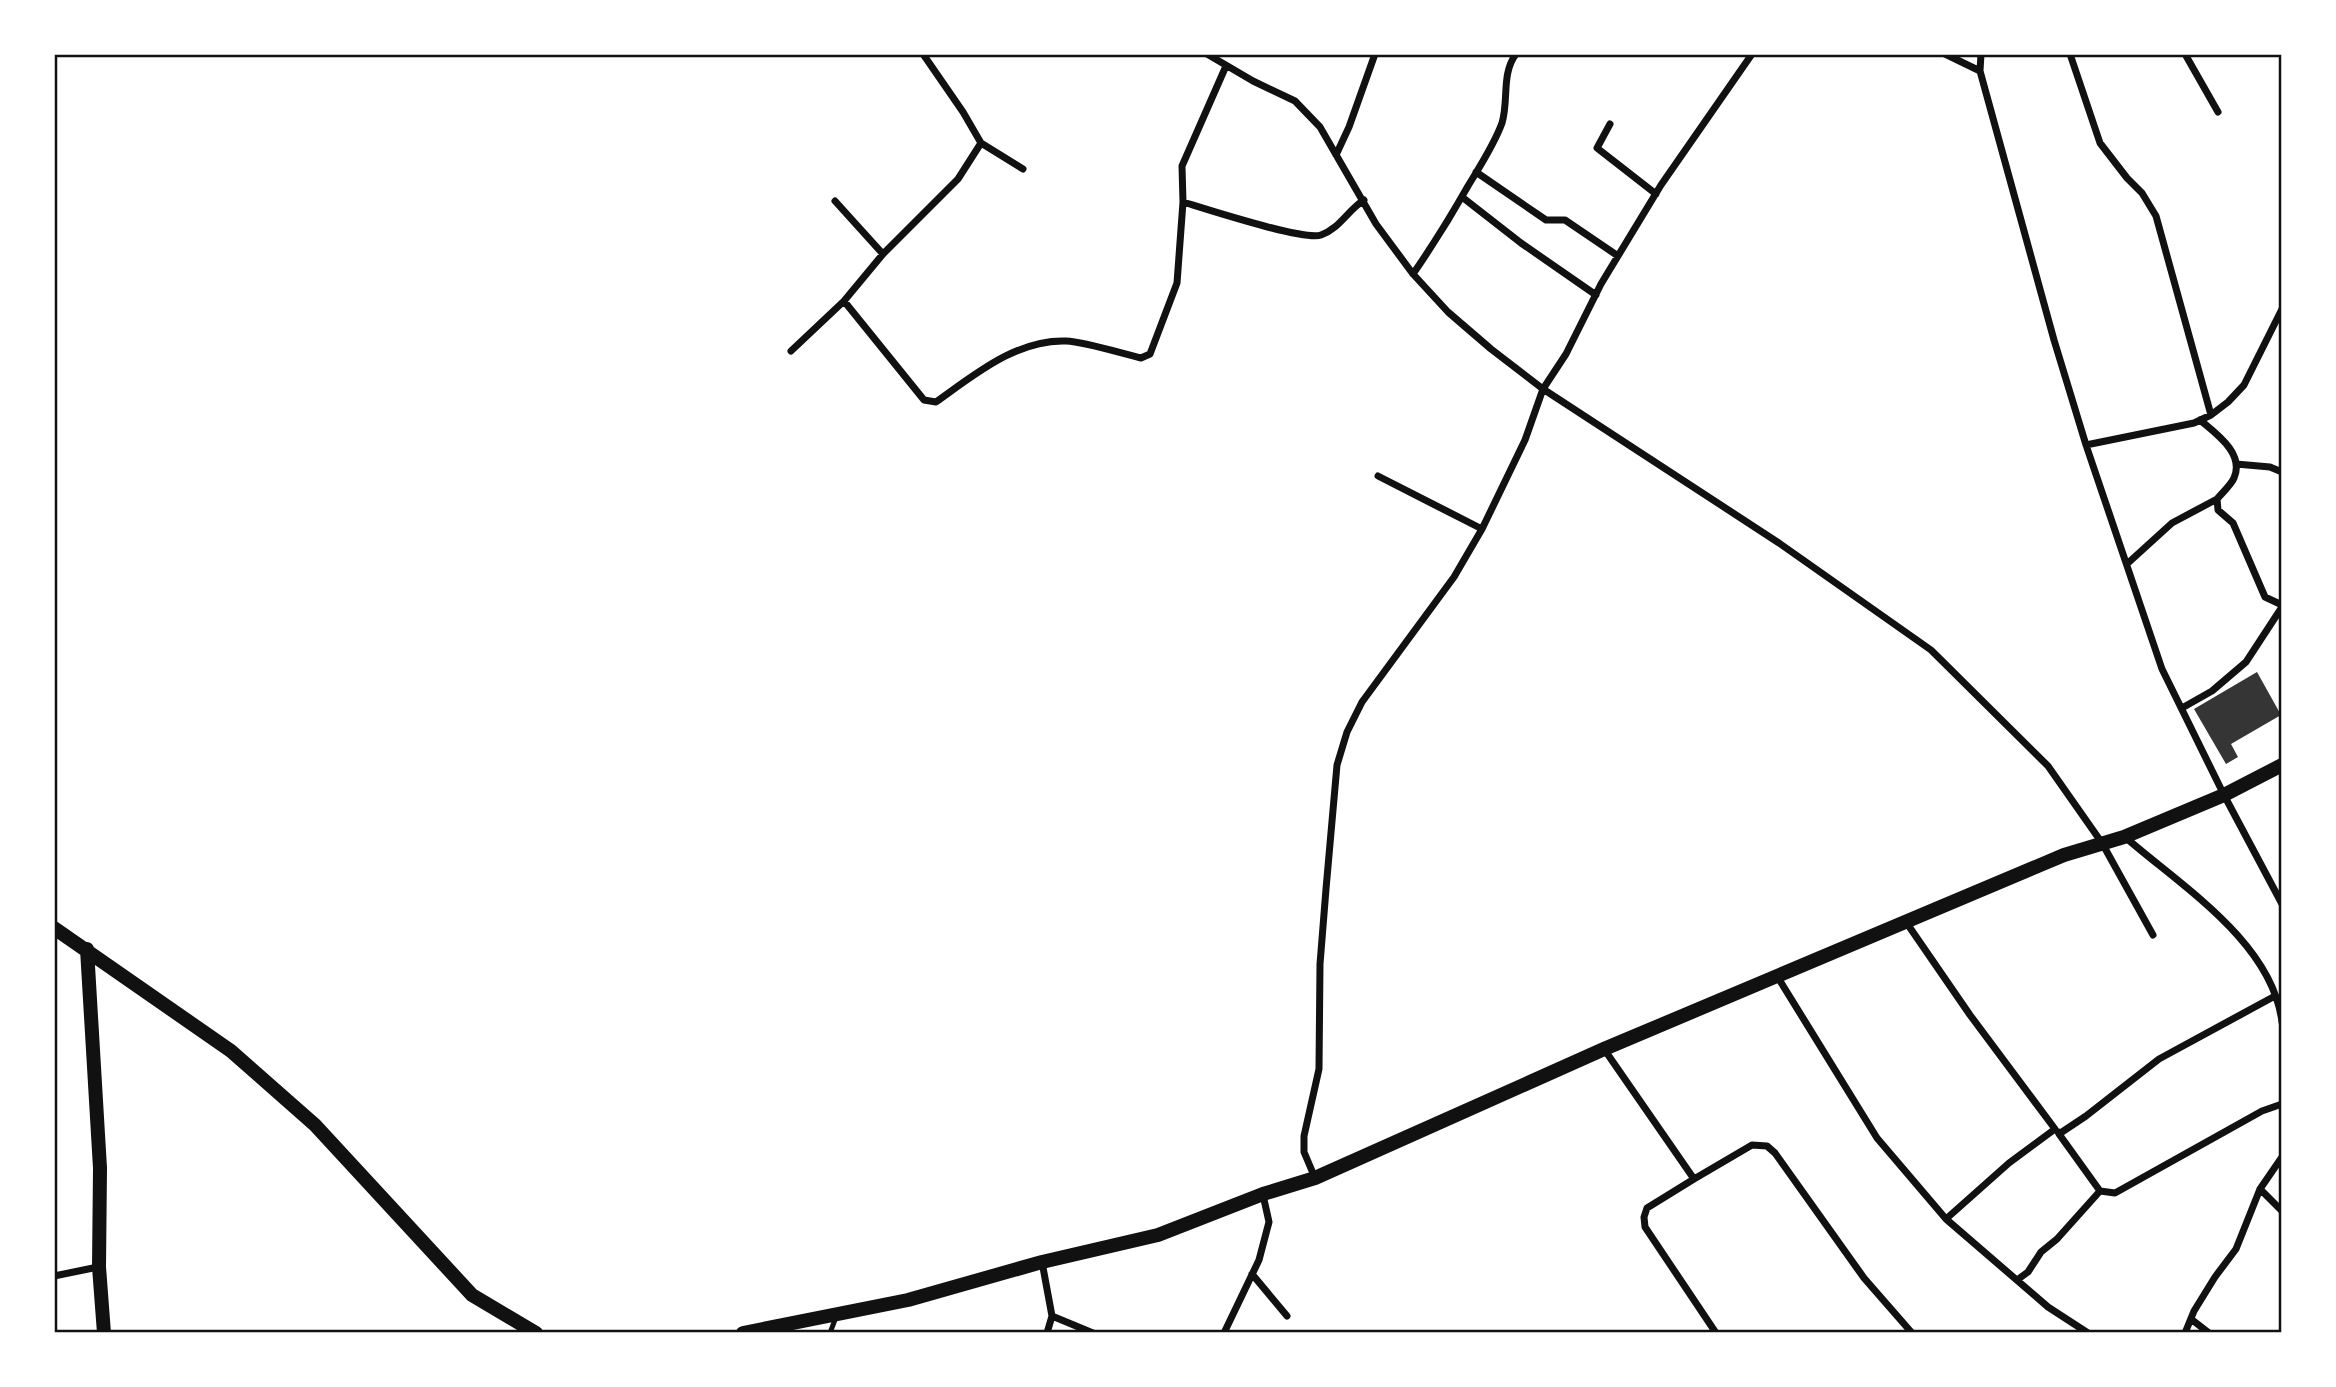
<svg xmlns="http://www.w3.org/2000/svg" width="2336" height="1387" font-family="'PT Sans',sans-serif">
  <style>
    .building { fill: #353535 }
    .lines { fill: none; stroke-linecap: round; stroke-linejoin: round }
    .service { stroke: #111; stroke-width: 5 }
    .minor { stroke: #111; stroke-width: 7 }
    .secondary { stroke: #111; stroke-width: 14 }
    .neatline { fill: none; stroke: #111; stroke-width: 2.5 }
  </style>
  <rect width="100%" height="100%" fill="#fff"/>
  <path class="building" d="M2257 672 2281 715 2231 744 2238 757 2226 764 2194 709Z"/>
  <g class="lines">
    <path class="service" d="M830 1333 836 1317"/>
    <path class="minor" d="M1207 54 1253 81 1295 101 1320 127 1376 224 1413 274 1448 312 1491 349 1543 389 1779 543 1931 650 2048 766 2102 843 2153 935
      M1945 54 1980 71 2054 340 2086 445 2162 669 2224 795 2282 904
      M2070 54 2100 143 2127 178 2142 193 2156 216 2211 415
      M2185 54 2218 112
      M1980 71 1981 54
      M1610 124 1597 148 1656 194
      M981 143 1023 169
      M1336 155 1349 127 1375 54
      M1476 172 1546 220H1565L1618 256
      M1462 197 1521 243 1596 295
      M835 201 883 254
      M1183 202C1206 209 1304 241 1321 235 1339 229 1348 210 1364 200
      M1413 274C1433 245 1451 216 1468 186 1480 166 1494 145 1502 123 1509 100 1501 74 1516 54
      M844 301 924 400 936 402C974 375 1017 339 1066 341 1086 342 1120 353 1141 358L1150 354 1177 283 1183 202 1182 166 1226 66
      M791 351 844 301 883 254 958 179 981 143 963 112 923 54
      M2200 420C2215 433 2245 453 2234 478 2231 485 2222 493 2217 499L2218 510 2233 523 2265 597 2282 605
      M2086 445 2194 423 2211 415 2228 402 2244 385 2282 309
      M2236 464 2270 467 2282 472
      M1378 476 1482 529
      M2128 563 2172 523 2217 499
      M2182 708 2212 691 2246 662 2282 607
      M2125 837C2181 886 2272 942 2282 1022
      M1906 922 1970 1015 2055 1129 2009 1163 1946 1219
      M1777 976 1877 1138 1946 1219 2048 1307 2088 1333
      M1604 1049 1694 1179 1752 1145 1767 1146 1775 1153 1864 1278 1912 1333
      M2058 1132 2059 1134 2086 1116 2159 1059 2275 996
      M2059 1134 2100 1191 2115 1193 2262 1111 2282 1104
      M1315 1178 1304 1152V1136L1319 1069 1320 964 1326 889 1337 765 1347 732 1362 702 1454 577 1482 529 1525 440 1543 389 1566 354 1601 284 1661 185 1752 54
      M1694 1179 1647 1208 1644 1217 1645 1227 1716 1333
      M2260 1189 2282 1211
      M1042 1262 1052 1316 1047 1333
      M1252 1274 1287 1316
      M54 1276 98 1267
      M2017 1280 2028 1272 2041 1252 2057 1239 2100 1191
      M1052 1316 1093 1333
      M2191 1319 2209 1333
      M1224 1333 1259 1260 1269 1222 1263 1195
      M2185 1333 2194 1311 2215 1277 2236 1249 2260 1189 2282 1157"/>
    <path class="secondary" d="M54 928 231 1051 315 1125 472 1295 536 1333
      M87 949 100 1168 99 1267 104 1333
      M743 1333 908 1300 1042 1262 1158 1235 1263 1194 1315 1178 1604 1049 2064 855 2124 837 2224 795 2282 765"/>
  </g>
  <rect width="2336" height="1387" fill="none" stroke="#ffffff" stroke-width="112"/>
  <rect x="56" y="56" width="2224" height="1275" class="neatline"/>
</svg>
